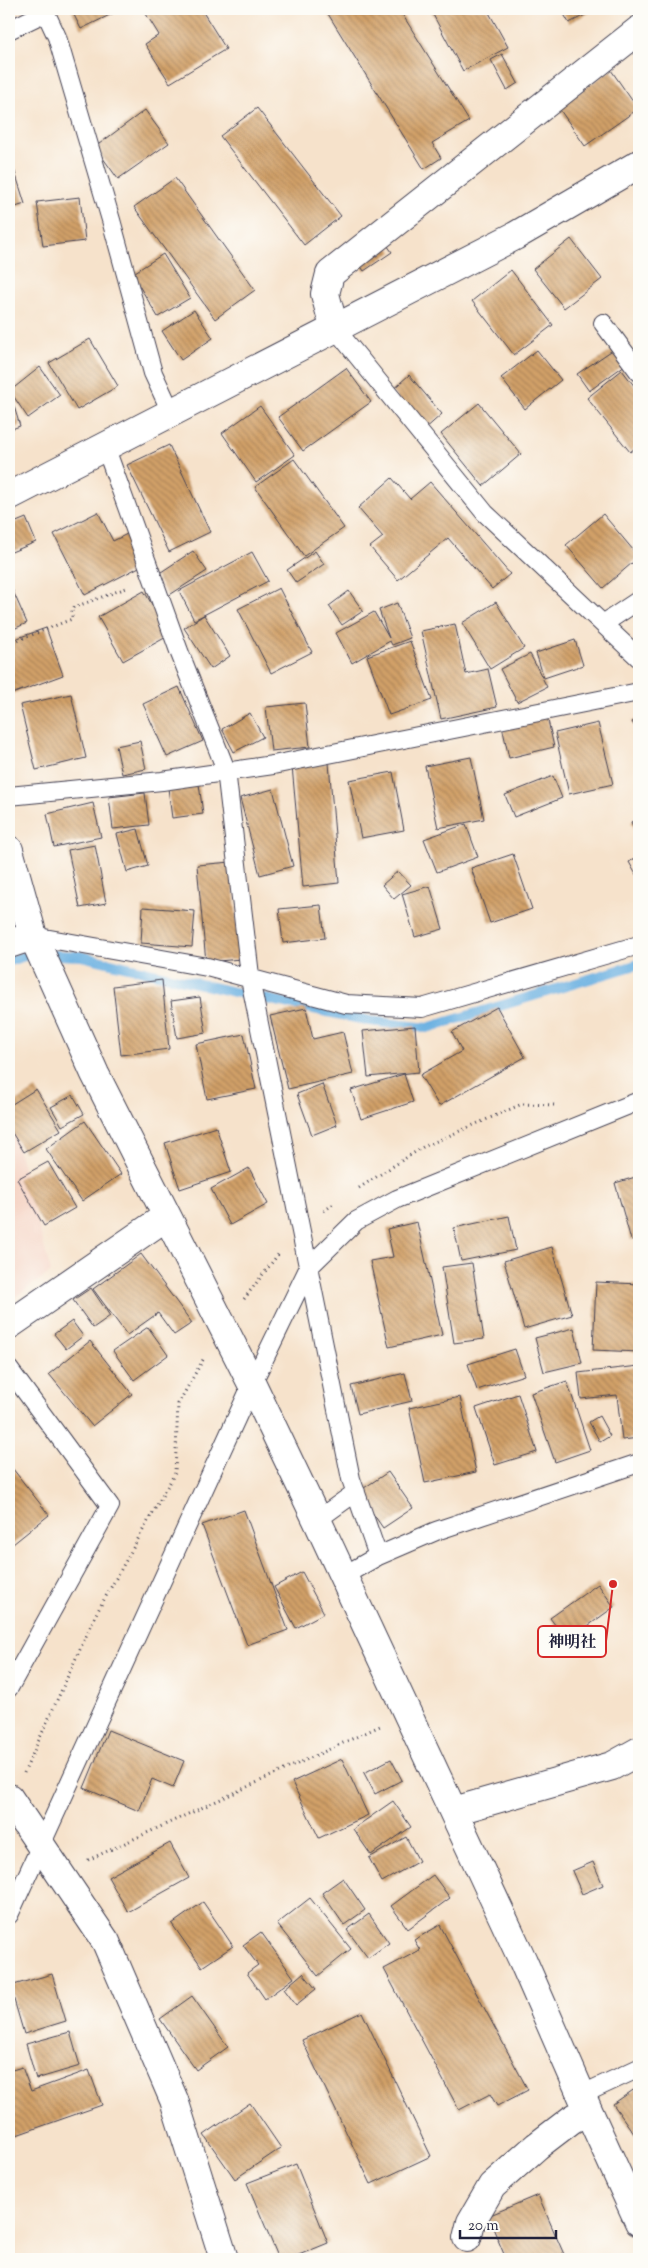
<svg xmlns="http://www.w3.org/2000/svg" width="648" height="2268" font-family="'Sorts Mill Goudy','Noto Serif JP',serif">
  <style>
    .built { fill: #f5d2c2 }
    .lines { fill: none; stroke-linecap: round; stroke-linejoin: round }
    .stream { stroke: #6bb0e1; stroke-width: 10 }
    .building { fill: url(#building-back-hatch) }
    .lane-casing { stroke: #423f51; stroke-width: 20 }
    .street-casing { stroke: #423f51; stroke-width: 30 }
    .secondary-casing { stroke: #423f51; stroke-width: 30 }
    .path { stroke: #423f51; stroke-width: 3; stroke-dasharray: 1 4; stroke-linecap: butt }
    .lane { stroke: #fff; stroke-width: 18 }
    .street { stroke: #fff; stroke-width: 28 }
    .secondary { stroke: #fff; stroke-width: 28 }
    .leader { fill: none; stroke: #d62828; stroke-width: 2 }
    .callout-dot { fill: #d62828; stroke: #fdfcf7; stroke-width: 2 }
    .callout { fill: #fdfcf7; stroke: #d62828; stroke-width: 2 }
    .callout-label { font-size: 16px; text-anchor: middle; font-weight: bold; fill: #22223b }
  </style>
  <defs>
    <pattern id="building-back-hatch" width="6" height="6" patternUnits="userSpaceOnUse" patternTransform="scale(1.25)"><rect width="6" height="6" fill="#d1a068"/><path d="M-1 5l2 2M0 0l6 6M5-1l2 2" fill="none" stroke="#a98257"/></pattern>
  </defs>
  <rect width="100%" height="100%" fill="#fdfcf7"/>
  <filter id="ink" filterUnits="userSpaceOnUse"><feTurbulence type="fractalNoise" baseFrequency=".02" numOctaves="2"/><feDisplacementMap in="SourceGraphic" scale="10" xChannelSelector="R" yChannelSelector="G"/><feConvolveMatrix kernelMatrix="1 2 1 2 8 2 1 2 1" color-interpolation-filters="sRGB"/></filter>
  <filter id="wash" filterUnits="userSpaceOnUse"><feTurbulence type="fractalNoise" baseFrequency=".0096" numOctaves="4" result="noise"/><feDisplacementMap in="SourceGraphic" scale="20" xChannelSelector="R" yChannelSelector="G"/><feGaussianBlur stdDeviation="1.12" result="paint"/><feColorMatrix in="noise" values="0 0 0 0 0 0 0 0 0 0 0 0 0 0 0 0 0 1.4 0 .05"/><feComposite in="paint" operator="in"/></filter>
  <g filter="url(#wash)">
    <rect width="100%" height="100%" fill="#f6e2cb"/>
    <path class="built" d="M9 1116 51 1272 9 1301Z"/>
    <g class="lines">
      <path class="stream" d="M9 961 31 954 81 956 234 992 370 1021 427 1028 639 964"/>
    </g>
    <g id="blocks">
      <path class="building" d="M71 9H122L81 29Z
        M143 9H201L226 49 170 83 145 44 159 35Z
        M325 9H399L469 121 432 143 441 158 424 169Z
        M430 9H487L508 47 463 71Z
        M561 9H597L569 23Z
        M502 54 518 83 507 90 491 60Z
        M611 70 638 109 585 146 558 107Z
        M257 108 341 216 304 245 220 136Z
        M145 110 169 143 118 179 95 147Z
        M9 153 25 204 9 209Z
        M175 178 255 290 215 319 134 207Z
        M80 197 85 241 43 246 37 202Z
        M383 239 392 252 364 271 355 258Z
        M571 239 602 279 564 308 533 269Z
        M163 254 190 298 158 317 132 274Z
        M511 270 553 325 514 355 472 301Z
        M194 310 213 338 181 360 162 331Z
        M90 339 118 386 77 410 49 363Z
        M614 349 625 365 589 391 577 374Z
        M537 350 561 380 525 409 501 378Z
        M40 367 60 395 28 418 10 391Z
        M346 368 371 402 303 451 278 417Z
        M622 370 639 392V445L630 452 587 398Z
        M409 375 442 414 424 430 391 391Z
        M9 390 20 426 9 430Z
        M479 403 521 454 483 486 441 434Z
        M260 406 295 455 256 482 222 433Z
        M169 445 210 532 169 552 127 465Z
        M294 459 344 528 304 556 255 487Z
        M392 478 410 499 430 482 510 574 492 589 448 538 398 580 370 547 383 537 358 508Z
        M98 512 113 541 127 534 143 565 85 595 54 534Z
        M603 514 639 557 603 588 566 545Z
        M26 518 36 542 9 553V525Z
        M193 551 207 571 168 596 155 576Z
        M315 551 324 564 296 583 287 570Z
        M252 552 268 581 194 620 179 591Z
        M9 582 27 623 9 631Z
        M279 588 312 652 271 673 238 609Z
        M144 591 170 635 123 661 98 617Z
        M349 591 363 611 342 625 329 606Z
        M496 602 524 648 490 669 462 623Z
        M397 603 410 638 392 645 390 641 352 663 336 633 374 612 389 638 379 610Z
        M204 615 230 656 211 669 184 628Z
        M455 624 466 674 488 669 497 707 441 719 421 631Z
        M46 628 63 675 9 695V641Z
        M575 640 583 665 544 678 536 653Z
        M410 641 432 700 389 715 367 656Z
        M530 654 547 687 517 702 500 669Z
        M179 687 203 741 167 757 143 704Z
        M71 694 86 758 36 770 20 705Z
        M305 703 310 747 271 751 266 707Z
        M250 713 263 737 234 752 222 729Z
        M547 716 554 747 509 758 502 726Z
        M639 717V733L632 722Z
        M598 723 613 784 569 794 555 733Z
        M140 741 146 769 122 774 116 746Z
        M471 757 484 819 438 828 425 766Z
        M329 763 339 883 303 887 292 766Z
        M393 772 404 830 361 838 349 780Z
        M553 776 562 798 514 817 505 795Z
        M199 784 203 814 172 818 168 788Z
        M273 789 293 866 260 875 240 798Z
        M145 793 149 825 113 829 109 797Z
        M93 803 101 837 54 847 47 814Z
        M639 818V838L631 822Z
        M466 824 478 857 437 872 424 839Z
        M138 829 148 866 127 872 117 834Z
        M95 845 106 903 80 908 68 850Z
        M513 854 532 909 490 923 471 868Z
        M639 856V880L629 862Z
        M231 862 241 959 206 962 197 865Z
        M398 871 411 885 394 899 382 885Z
        M430 886 443 929 415 937 402 894Z
        M321 905 325 938 283 943 279 909Z
        M143 907 195 911 192 947 141 943Z
        M162 980 169 1049 121 1055 113 986Z
        M200 997 206 1033 177 1038 171 1001Z
        M497 1007 525 1057 439 1106 420 1075 462 1051 452 1032Z
        M306 1008 313 1039 343 1032 353 1074 288 1089 270 1016Z
        M415 1026 419 1072 368 1077 363 1031Z
        M244 1034 256 1089 207 1099 196 1044Z
        M404 1074 413 1102 361 1119 351 1090Z
        M322 1084 337 1125 312 1135 297 1094Z
        M36 1089 61 1130 24 1152 9 1128V1106Z
        M73 1095 84 1114 62 1126 51 1107Z
        M85 1121 121 1174 82 1201 46 1149Z
        M216 1127 231 1172 180 1189 165 1143Z
        M48 1162 75 1208 44 1226 17 1179Z
        M249 1168 268 1204 230 1225 211 1189Z
        M639 1176V1237L631 1240 615 1183Z
        M509 1216 516 1250 461 1261 454 1228Z
        M417 1222 442 1335 389 1347 370 1261 393 1257 387 1229Z
        M552 1247 572 1315 524 1329 504 1261Z
        M141 1254 192 1323 174 1335 158 1313 127 1335 93 1289Z
        M472 1263 484 1339 454 1343 442 1267Z
        M596 1282 639 1284V1352L593 1350Z
        M91 1288 110 1316 93 1328 73 1300Z
        M72 1321 83 1336 66 1349 54 1334Z
        M148 1327 168 1355 134 1380 113 1351Z
        M574 1328 582 1363 544 1372 535 1338Z
        M90 1341 132 1394 92 1426 49 1374Z
        M515 1349 524 1375 477 1390 468 1364Z
        M639 1366V1438L622 1440 617 1395 581 1399 578 1373Z
        M405 1373 412 1401 358 1414 351 1386Z
        M567 1381 590 1450 555 1462 531 1393Z
        M518 1394 537 1452 495 1465 476 1408Z
        M460 1397 476 1472 425 1483 409 1408Z
        M599 1416 610 1436 600 1442 589 1422Z
        M9 1464 49 1515 13 1544 9 1539Z
        M388 1472 413 1508 383 1528 358 1492Z
        M244 1510 288 1630 247 1645 202 1525Z
        M302 1572 324 1613 296 1628 274 1587Z
        M598 1584 614 1607 567 1641 550 1618Z
        M108 1730 184 1761 173 1788 152 1779 139 1811 84 1788Z
        M342 1759 368 1815 319 1838 292 1782Z
        M391 1759 402 1780 375 1794 364 1773Z
        M393 1801 411 1827 371 1855 353 1829Z
        M406 1837 419 1861 382 1882 369 1858Z
        M170 1843 189 1878 128 1912 108 1877Z
        M593 1862 603 1885 582 1894 572 1871Z
        M433 1875 450 1898 408 1929 391 1906Z
        M343 1878 365 1910 344 1925 322 1893Z
        M310 1898 351 1949 318 1976 277 1924Z
        M203 1902 233 1946 202 1967 172 1924Z
        M369 1914 389 1943 368 1958 347 1930Z
        M440 1925 528 2090 497 2106 490 2094 459 2110 384 1969 420 1950 414 1940Z
        M261 1932 294 1978 265 1999 247 1973 258 1965 243 1945Z
        M303 1973 316 1989 296 2005 284 1989Z
        M52 1974 66 2021 24 2034 10 1986Z
        M192 1996 228 2047 196 2070 160 2019Z
        M362 2012 431 2156 371 2184 302 2040Z
        M70 2032 80 2066 36 2079 26 2044Z
        M22 2067 31 2091 89 2070 102 2105 11 2137 9 2131V2071Z
        M639 2086V2141L613 2104Z
        M250 2103 281 2148 235 2179 204 2135Z
        M296 2164 328 2243 289 2259H279L247 2183Z
        M538 2195 566 2259H506L488 2216Z"/>
    </g>
  </g>
  <g filter="url(#ink)">
    <use href="#blocks" fill-opacity="0" stroke="#423f51" stroke-width="1"/>
    <g class="lines">
      <g class="lane-casing">
        <path id="lane" d="M44 9 57 37 111 220 153 373 171 412
          M9 30 46 12
          M603 323 639 372
          M334 327 485 513 639 658
          M105 446 179 651 226 770 251 984 351 1479 378 1556
          M603 624 639 600
          M9 796 162 781 273 765 639 692
          M33 936 207 967 346 1004 422 1008 639 945
          M9 1369 110 1506 9 1688
          M317 1520 356 1492
          M343 1576 378 1556 436 1531 639 1463
          M9 1915 252 1384 309 1267 356 1221 397 1199 639 1101
          M581 2095 639 2068"/>
      </g>
      <g class="street-casing">
        <path id="street" d="M334 327 325 294 330 274 639 30
          M9 850 33 936 95 1074 252 1384 317 1520 523 1961 588 2110 639 2222
          M9 944 33 936
          M9 1325 167 1216
          M9 1798 106 1942 174 2100 224 2259
          M454 1811 612 1766 639 1751
          M467 2238 471 2222 492 2186 537 2146 571 2120 588 2110"/>
      </g>
      <g class="secondary-casing">
        <path id="secondary" d="M9 496 515 236 639 164"/>
      </g>
      <path class="path" d="M9 644 72 619V608L129 587
        M359 1188 423 1147 522 1104 557 1105
        M324 1211 335 1203
        M244 1299 280 1252
        M24 1773 96 1614 175 1473 178 1404 204 1358
        M88 1860 380 1726"/>
      <use href="#lane" class="lane"/>
      <use href="#street" class="street"/>
      <use href="#secondary" class="secondary"/>
    </g>
  </g>
  <path class="leader" d="M613 1584L606 1641"/>
  <circle class="callout-dot" cx="613" cy="1584" r="5"/>
  <rect class="callout" x="538" y="1626" width="68" height="31" rx="5"/>
  <g class="callout-label">
    <text x="572" y="1647">神明社</text>
  </g>
  <rect width="648" height="2268" fill="none" stroke="#fdfcf7" stroke-width="30"/>
  <path d="M460 2230v8h96v-8" fill="none" stroke="#22223b" stroke-width="2.5"/>
  <text x="468" y="2230" font-size="15" fill="#22223b" stroke="#fdfcf7" stroke-width="4" paint-order="stroke">20 m</text>
</svg>
